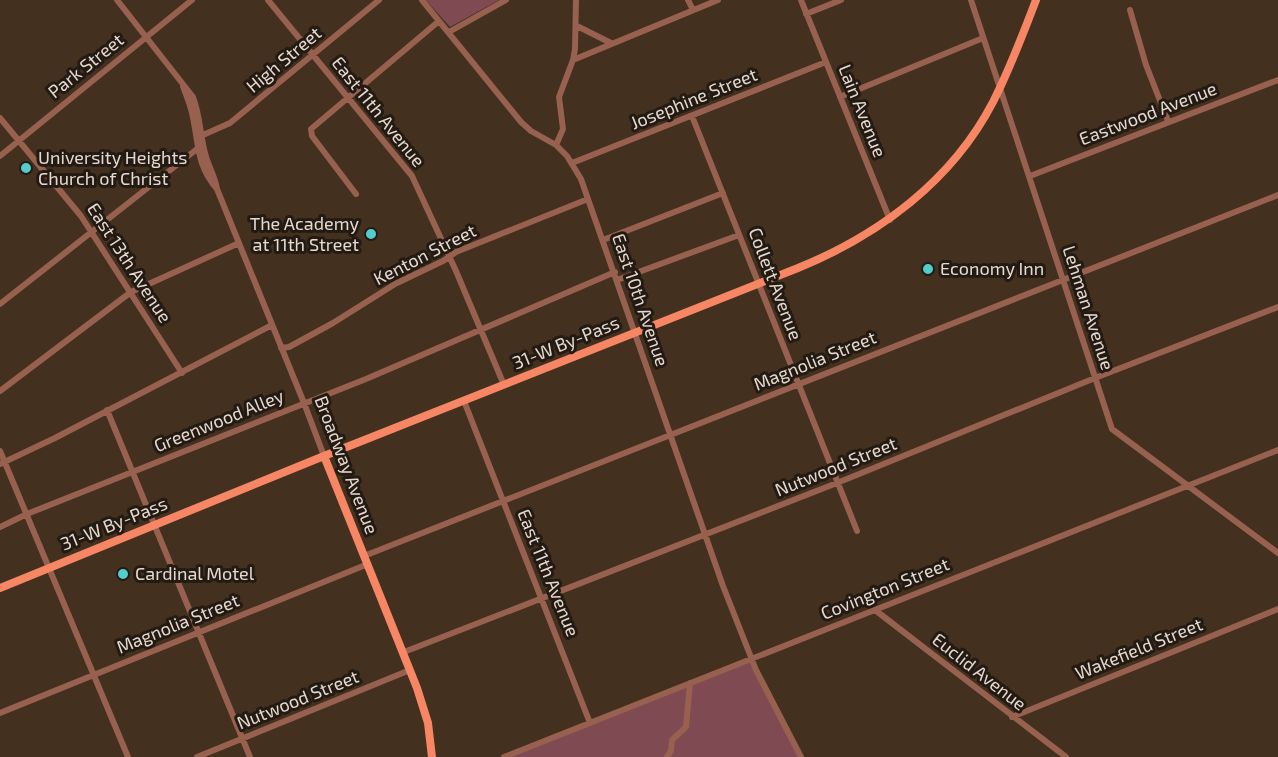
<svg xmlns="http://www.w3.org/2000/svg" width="1278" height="757" font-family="'Exo 2',sans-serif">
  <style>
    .green { fill: #804a52 }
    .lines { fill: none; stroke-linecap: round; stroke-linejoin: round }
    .minor { stroke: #97604f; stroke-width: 6 }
    .major { stroke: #f78665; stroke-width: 8 }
    .poi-dot { fill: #52cdcd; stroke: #231b13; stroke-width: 2 }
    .labels { text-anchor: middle; stroke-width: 6; stroke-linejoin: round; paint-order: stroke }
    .street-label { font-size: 18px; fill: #e6d9cf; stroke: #231b13 }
    .poi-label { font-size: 18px; fill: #e6d9cf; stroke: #231b13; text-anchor: start }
  </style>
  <rect width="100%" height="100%" fill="#43301f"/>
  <path class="green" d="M426 0H499L450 27Z
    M751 660 801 757H509Z"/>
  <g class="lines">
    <path class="minor" d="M117 0 193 97C200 115 200 134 205 153 208 166 215 176 217 189L304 403 324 456
      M268 0 412 176 456 271 504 385
      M422 0 521 122 531 131 556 145 567 156 581 179 723 586 756 670 801 757
      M688 0 693 10
      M801 0 890 220
      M971 0 1112 429 1278 553
      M1130 10 1146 65 1168 121
      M806 14 841 0
      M577 26 611 43
      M449 32 506 0
      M573 60 718 0
      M183 86C186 95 190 104 192 113 199 143 196 165 217 189
      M840 97 983 38
      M692 116 857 531
      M0 118 81 216 182 373
      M203 135 230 123 379 0
      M556 145 563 129 559 97 573 60 575 49 576 0
      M0 156 192 0
      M572 163 826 62
      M1030 176 1278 80
      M356 194 312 136 311 129 439 21
      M603 240 723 193
      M617 280 739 235
      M0 304 197 149
      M281 348 289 347 333 323 395 284 443 261 456 252 588 199
      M0 391 131 292 239 243
      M464 401 590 723
      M107 410 250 757
      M0 451 128 757
      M0 464 55 438 272 325
      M0 527 27 514 366 379 615 272
      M364 556 1278 195
      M875 610 1066 757
      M404 652 837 483 1095 378 1278 307
      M0 713 368 564
      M1012 717 1278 609
      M197 757 410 670
      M504 757 1278 450
      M667 757 671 751 672 740 686 727 690 683"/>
    <path class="major" d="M324 456 417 688 428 723 432 757
      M0 588 324 456 798 268C879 235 952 181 993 102 1010 69 1023 34 1036 0"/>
  </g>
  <g class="poi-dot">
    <circle cx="26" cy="168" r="6"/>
    <circle cx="371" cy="234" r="6"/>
    <circle cx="928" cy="269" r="6"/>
    <circle cx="123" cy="574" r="6"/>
  </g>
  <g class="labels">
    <g class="street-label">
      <text transform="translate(284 60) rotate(-40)" y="6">High Street</text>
      <text transform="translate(86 66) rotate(-39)" y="6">Park Street</text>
      <text transform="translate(694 99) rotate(-22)" y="6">Josephine Street</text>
      <text transform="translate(862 111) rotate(68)" y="6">Lain Avenue</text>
      <text transform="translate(378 112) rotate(51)" y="6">East 11th Avenue</text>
      <text transform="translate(1148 114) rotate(-21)" y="6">Eastwood Avenue</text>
      <text transform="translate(425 255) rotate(-27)" y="6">Kenton Street</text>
      <text transform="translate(129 263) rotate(57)" y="6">East 13th Avenue</text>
      <text transform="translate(775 284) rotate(69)" y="6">Collett Avenue</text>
      <text transform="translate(640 300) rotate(71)" y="6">East 10th Avenue</text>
      <text transform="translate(1088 308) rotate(72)" y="6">Lehman Avenue</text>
      <text transform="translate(566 343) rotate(-22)" y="6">31-W By-Pass</text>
      <text transform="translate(815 361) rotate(-22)" y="6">Magnolia Street</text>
      <text transform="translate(219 421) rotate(-22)" y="6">Greenwood Alley</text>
      <text transform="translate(346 465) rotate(69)" y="6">Broadway Avenue</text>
      <text transform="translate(836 467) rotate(-22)" y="6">Nutwood Street</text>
      <text transform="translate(114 524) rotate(-22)" y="6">31-W By-Pass</text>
      <text transform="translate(548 573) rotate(68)" y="6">East 11th Avenue</text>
      <text transform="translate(885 589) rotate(-22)" y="6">Covington Street</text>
      <text transform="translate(178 624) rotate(-22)" y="6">Magnolia Street</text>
      <text transform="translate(1139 649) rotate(-22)" y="6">Wakefield Street</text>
      <text transform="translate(979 672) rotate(38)" y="6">Euclid Avenue</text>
      <text transform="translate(298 700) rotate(-22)" y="6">Nutwood Street</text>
    </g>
    <g class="poi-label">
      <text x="38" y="164">University Heights<tspan x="38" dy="21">Church of Christ</tspan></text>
      <text x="359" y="230" text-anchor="end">The Academy<tspan x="359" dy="21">at 11th Street</tspan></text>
      <text x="940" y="275">Economy Inn</text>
      <text x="135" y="580">Cardinal Motel</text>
    </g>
  </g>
</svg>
